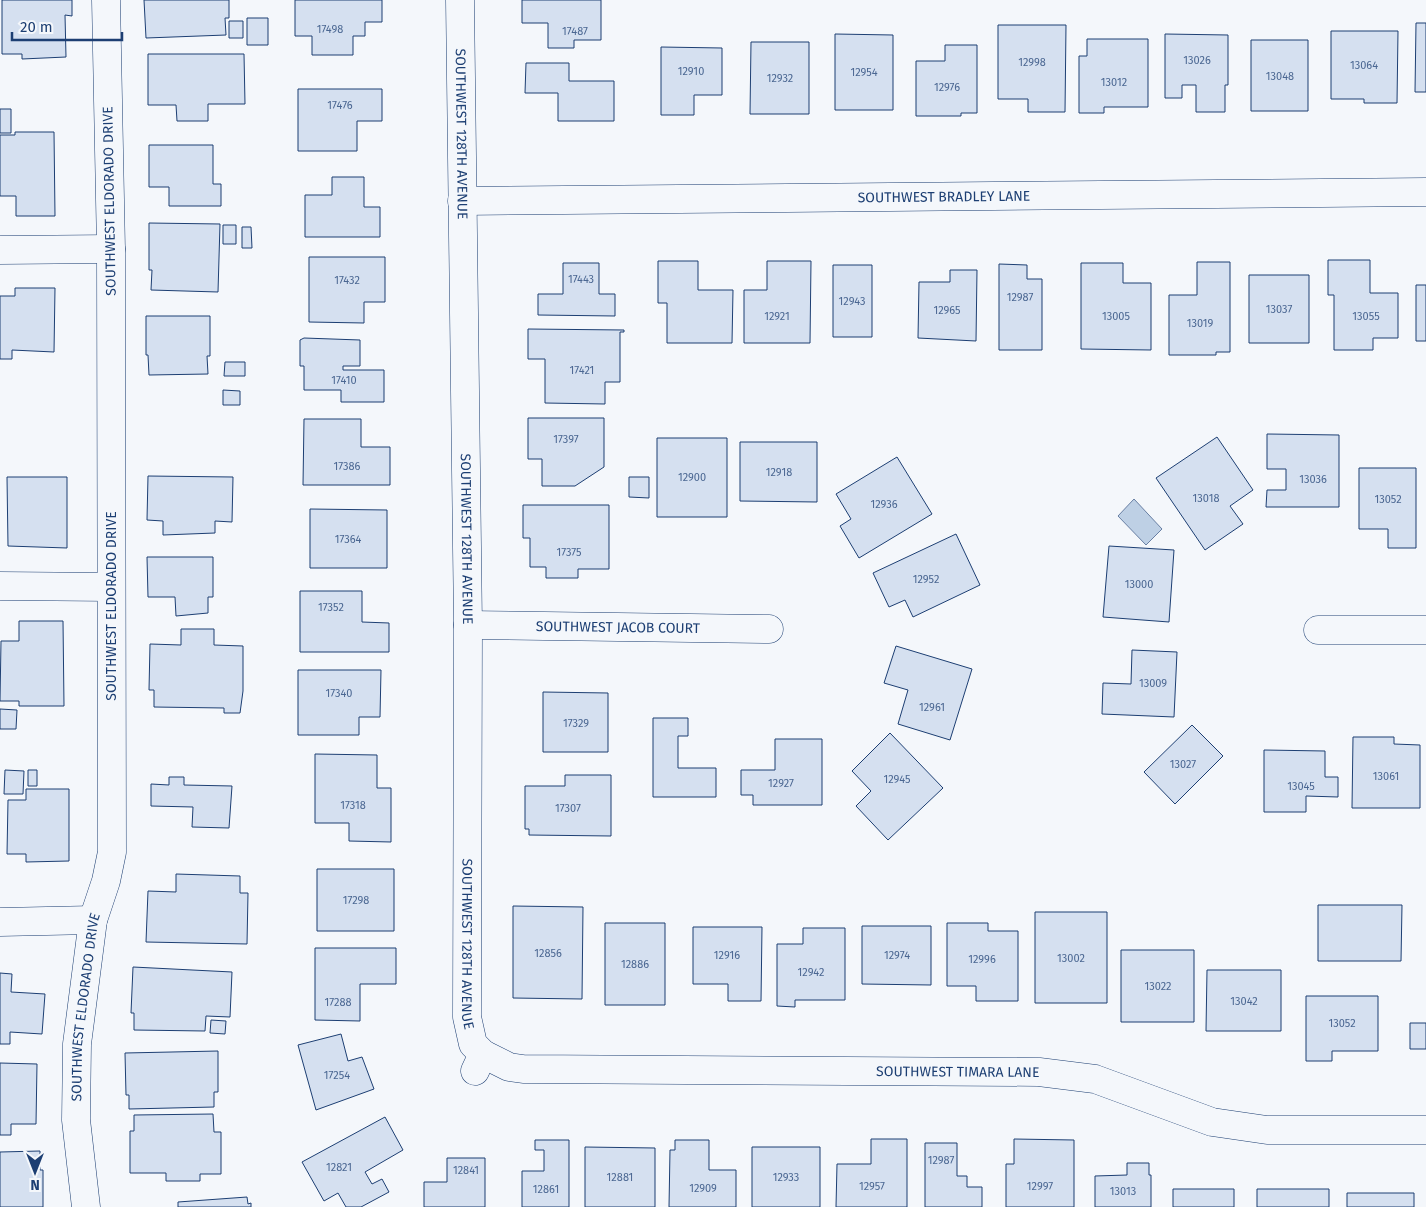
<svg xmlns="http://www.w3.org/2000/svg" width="1426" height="1207" font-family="'Fira Sans',sans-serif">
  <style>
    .water { fill: #bed0e5; stroke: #687fa3 }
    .building { fill: #d5e0f0; stroke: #1d3f73 }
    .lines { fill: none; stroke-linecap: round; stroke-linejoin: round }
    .minor-casing { stroke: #1d3f73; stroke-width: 29 }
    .minor { stroke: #f4f7fb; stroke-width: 28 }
    .labels { text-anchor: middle; stroke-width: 4; stroke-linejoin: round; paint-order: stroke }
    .number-label { font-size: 11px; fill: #4b6792 }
    .street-label { font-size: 14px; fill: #1d3f73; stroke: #f4f7fb }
  </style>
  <rect width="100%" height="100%" fill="#f4f7fb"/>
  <path class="water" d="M1134 499 1162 529 1146 545 1118 516Z"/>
  <path class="building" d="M2 0H72V16L65 15 66 57 22 59V54H2Z
    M144 0H229V18H225L226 35 146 38Z
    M295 0H382V22H365V36H353V55H312V36H295Z
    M522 0H601V40H574V48H548V23H522Z
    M247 18H268V45H247Z
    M229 21H243V38H229Z
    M1416 23H1426V92H1415Z
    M998 25H1066L1065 112H1028V99H998Z
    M1331 31H1398L1397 103H1364V99H1331Z
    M835 34 893 35V110H835Z
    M1165 34 1228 35V85H1225V112H1196V85H1182V98H1165Z
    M1087 39H1148V107H1104V113H1079V56H1087Z
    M1251 40H1308V111H1251Z
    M751 42H809V114H750Z
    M945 45H977V113H961V116H916V61H945Z
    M661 47 722 48V95H694V115H661Z
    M148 54H244L245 104H208V121H177L176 105H148Z
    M526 63H569V81H614V121H558V93H525Z
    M298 89H382V121H357V151H298Z
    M0 109H11V133H0Z
    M15 132H54L55 216H16V196H0V135H15Z
    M149 145H213V184H221V206H169V187H149Z
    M332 177H364V207H380V237H305V195H332Z
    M149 223 220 224 218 292 151 290 152 270H149Z
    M223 225H236V244H223Z
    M242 227H251L252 248H242Z
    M309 257H385V302H364V323L309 322Z
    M1328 260H1370V293H1398V338H1373V350H1334V295H1328Z
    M658 261H698V290H733L732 343H667V303H658Z
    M767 261H811L810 343H744V290H767Z
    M1197 262H1230V352H1216V355H1169V295H1197Z
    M563 263H599V294H615V316L538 315V294H563Z
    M1081 263H1123V283H1151V350L1081 349Z
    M999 264 1027 265V279H1042V350H999Z
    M833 265H872V337H833Z
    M950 270H977L976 341 918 338 919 282H950Z
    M1249 275H1309V343H1249Z
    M1416 285H1426V341H1416Z
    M15 288H55L54 352 12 350V359H0V296H15Z
    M146 316H210V356H207L208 374 149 375 148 355H146Z
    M528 329 624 330V332H620V382H605V404L545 403V359H528Z
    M304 338 360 340V366H343V370H384V402H341V390H304V366H300V340Z
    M225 362H245V376H224Z
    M223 390 240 391V405H223Z
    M528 418H604V467L575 486H542V459H528Z
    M304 419H361V447H390V485H303Z
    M1267 434 1339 435V507H1266L1267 490H1286V469H1267Z
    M1217 437 1253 490 1230 506 1243 524 1205 550 1156 478Z
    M657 438H727V517H657Z
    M740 442H817V502L740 501Z
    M897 457 932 514 859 558 840 526 851 519 836 494Z
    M1359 468H1416V548H1388V529H1359Z
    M148 476 233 477 232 522 215 521V533L163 535V521L147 520Z
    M7 477H67V548L8 546Z
    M629 477H649V498L629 497Z
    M523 505H609V569H578V578H546V567H530V538H523Z
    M310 509 387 510V568H310Z
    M956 534 980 585 913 617 905 600 889 607 873 573Z
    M1109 546 1174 550 1169 622 1103 617Z
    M147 557H213V597H208V613L176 616 175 597H148Z
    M300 591H362V622L389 623V652H300Z
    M19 621H63L64 706H19V701H0L1 641H19Z
    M181 629H214V645L243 646V691L240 713H224V708L154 707V690H149L150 644 181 645Z
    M896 646 972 669 950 740 898 724 908 690 884 683Z
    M1132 650 1177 652 1174 717 1102 714 1103 683 1131 684Z
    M298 670H381L380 717H359V735H298Z
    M543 692 608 693V752H543Z
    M0 709 17 710 16 729H0Z
    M653 718H688V736H678V768H716V797H653Z
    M1192 725 1223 756 1175 804 1144 772Z
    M890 733 943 788 888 840 856 806 871 791 852 771Z
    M1353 737H1394V744L1420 745V808H1352Z
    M775 739H822V805H753V795H741V770H775Z
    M1264 750 1325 751V777H1338V797L1306 796V812H1264Z
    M315 754 377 755V788H391V842L349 841V823H315Z
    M5 770 24 771 23 794H4Z
    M28 770H37V786H28Z
    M565 775H611V836L529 835V829H525V786H565Z
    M169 777H184V785L232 786 229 828 192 827 193 807 151 806V784L169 785Z
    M26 789H69V861L26 862V854H7L8 800H26Z
    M317 869H394V931H317Z
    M176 874 240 876V893H248L247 944 146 942 148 891 176 892Z
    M1318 905H1402L1401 961H1318Z
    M513 906 583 907 582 999 513 998Z
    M1035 912H1107V1003H1035Z
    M605 923H665V1005H605Z
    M947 923H988V931H1018V1001H976V986H947Z
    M862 926H931V985L862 984Z
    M693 927H762L761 1001H728V984H693Z
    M803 928H845V1000H795V1007L777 1006V944H803Z
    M315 948H396V984H360V1021L315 1020Z
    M1121 950H1194V1022H1121Z
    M133 967 232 972 230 1017 206 1016 205 1031 134 1030V1013H131Z
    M1207 970H1281V1031H1206Z
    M0 973 12 974 11 992 45 994 42 1034 10 1032V1044H0Z
    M1306 996H1378V1051H1332V1061H1306Z
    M211 1020 226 1021 225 1034 210 1033Z
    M1410 1023H1426V1049H1410Z
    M341 1034 348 1061 362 1057 374 1089 316 1110 298 1045Z
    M218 1051V1092H214V1107L129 1109V1095H126L125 1053Z
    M0 1063 37 1064 36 1124H11V1135H0Z
    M213 1114 214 1132H221V1174H200V1181H166V1173H130V1131H134V1115Z
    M385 1117 403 1150 365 1172 372 1184 382 1179 389 1192 361 1207H346L338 1193 324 1201 302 1162Z
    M871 1139H907V1207H836L837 1164H871Z
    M1014 1139 1074 1140V1207H1006V1164H1014Z
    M535 1140H569V1207H522V1171H544V1150H535Z
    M675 1140H709V1170H736V1207H669L670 1150H675Z
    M925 1143H957V1176H967V1187H982V1207H925Z
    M585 1147 655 1148V1207H585Z
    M752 1147H820V1207H752Z
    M40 1151V1170H43V1207H0V1152Z
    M447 1158H485V1207H424V1182H447Z
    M1127 1163H1149V1175H1151V1207H1095V1176L1127 1175Z
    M1173 1189H1234V1207H1173Z
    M1257 1189H1329V1207H1257Z
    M1347 1193H1414V1207H1347Z
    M247 1197 248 1204 251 1203V1207H178V1202Z"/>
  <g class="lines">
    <g class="minor-casing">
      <g id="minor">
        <path id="s1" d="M460 0 468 625 467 1017 473 1044 483 1054 475 1071"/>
        <path id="s2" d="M462 201 1426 192"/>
        <path d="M0 250 111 249"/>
        <path d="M0 586 111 587"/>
        <path id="s3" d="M468 625 769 629"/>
        <path d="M1318 630H1426"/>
        <path d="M0 922 93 920"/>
        <path id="s4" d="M483 1054 509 1067 523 1069 1039 1072 1095 1079 1212 1122 1267 1130H1426"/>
        <path id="s5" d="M86 1207 76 1120 77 1044 93 920 106 881 112 852 111 249 106 0"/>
      </g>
    </g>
    <use href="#minor" class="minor"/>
  </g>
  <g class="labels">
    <g class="number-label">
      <text x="330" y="33">17498</text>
      <text x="575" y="35">17487</text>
      <text x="1197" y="64">13026</text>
      <text x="1032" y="66">12998</text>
      <text x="1364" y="69">13064</text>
      <text x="691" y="75">12910</text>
      <text x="864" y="76">12954</text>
      <text x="1280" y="80">13048</text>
      <text x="780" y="82">12932</text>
      <text x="1114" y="86">13012</text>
      <text x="947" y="91">12976</text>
      <text x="340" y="109">17476</text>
      <text x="581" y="283">17443</text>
      <text x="347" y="284">17432</text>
      <text x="1020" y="301">12987</text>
      <text x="852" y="305">12943</text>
      <text x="1279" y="313">13037</text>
      <text x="947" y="314">12965</text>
      <text x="777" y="320">12921</text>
      <text x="1116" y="320">13005</text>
      <text x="1366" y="320">13055</text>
      <text x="1200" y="327">13019</text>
      <text x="582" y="374">17421</text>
      <text x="344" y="384">17410</text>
      <text x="566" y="443">17397</text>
      <text x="347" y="470">17386</text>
      <text x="779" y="476">12918</text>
      <text x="692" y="481">12900</text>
      <text x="1313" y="483">13036</text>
      <text x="1206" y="502">13018</text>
      <text x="1388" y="503">13052</text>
      <text x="884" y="508">12936</text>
      <text x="348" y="543">17364</text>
      <text x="569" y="556">17375</text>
      <text x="926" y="583">12952</text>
      <text x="1139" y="588">13000</text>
      <text x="331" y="611">17352</text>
      <text x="1153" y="687">13009</text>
      <text x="339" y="697">17340</text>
      <text x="932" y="711">12961</text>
      <text x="576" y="727">17329</text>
      <text x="1183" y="768">13027</text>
      <text x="1386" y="780">13061</text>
      <text x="897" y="783">12945</text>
      <text x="781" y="787">12927</text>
      <text x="1301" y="790">13045</text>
      <text x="353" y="809">17318</text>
      <text x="568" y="812">17307</text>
      <text x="356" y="904">17298</text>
      <text x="548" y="957">12856</text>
      <text x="727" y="959">12916</text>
      <text x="897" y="959">12974</text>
      <text x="1071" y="962">13002</text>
      <text x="982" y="963">12996</text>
      <text x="635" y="968">12886</text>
      <text x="811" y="976">12942</text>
      <text x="1158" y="990">13022</text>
      <text x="1244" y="1005">13042</text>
      <text x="338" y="1006">17288</text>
      <text x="1342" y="1027">13052</text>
      <text x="337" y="1079">17254</text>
      <text x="941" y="1164">12987</text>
      <text x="339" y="1171">12821</text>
      <text x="466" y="1174">12841</text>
      <text x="620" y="1181">12881</text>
      <text x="786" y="1181">12933</text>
      <text x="872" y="1190">12957</text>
      <text x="1040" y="1190">12997</text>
      <text x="703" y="1192">12909</text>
      <text x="546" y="1193">12861</text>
      <text x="1123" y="1195">13013</text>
    </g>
    <g class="street-label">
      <text dy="5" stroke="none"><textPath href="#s1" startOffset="134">SOUTHWEST 128TH AVENUE</textPath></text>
      <text dy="5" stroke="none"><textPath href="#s2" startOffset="482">SOUTHWEST BRADLEY LANE</textPath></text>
      <text transform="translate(109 201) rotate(-91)" y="5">SOUTHWEST ELDORADO DRIVE</text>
      <text dy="5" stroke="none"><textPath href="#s1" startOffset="539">SOUTHWEST 128TH AVENUE</textPath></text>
      <text transform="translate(111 606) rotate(-90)" y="5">SOUTHWEST ELDORADO DRIVE</text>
      <text dy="5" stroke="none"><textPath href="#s3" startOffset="150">SOUTHWEST JACOB COURT</textPath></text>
      <text dy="5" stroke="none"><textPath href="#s1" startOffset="944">SOUTHWEST 128TH AVENUE</textPath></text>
      <text dy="5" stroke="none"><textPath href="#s5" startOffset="201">SOUTHWEST ELDORADO DRIVE</textPath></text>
      <text dy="5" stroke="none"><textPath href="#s4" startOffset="478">SOUTHWEST TIMARA LANE</textPath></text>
    </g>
  </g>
  <g transform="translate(35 1172) rotate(180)" stroke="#f4f7fb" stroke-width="4" paint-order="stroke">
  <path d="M0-4L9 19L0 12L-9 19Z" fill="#1d3f73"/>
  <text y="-8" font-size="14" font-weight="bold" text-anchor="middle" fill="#1d3f73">N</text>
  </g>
  <path d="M12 32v8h110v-8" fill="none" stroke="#1d3f73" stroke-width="2.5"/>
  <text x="20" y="32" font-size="15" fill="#1d3f73" stroke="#f4f7fb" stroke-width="4" paint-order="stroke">20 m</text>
</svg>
